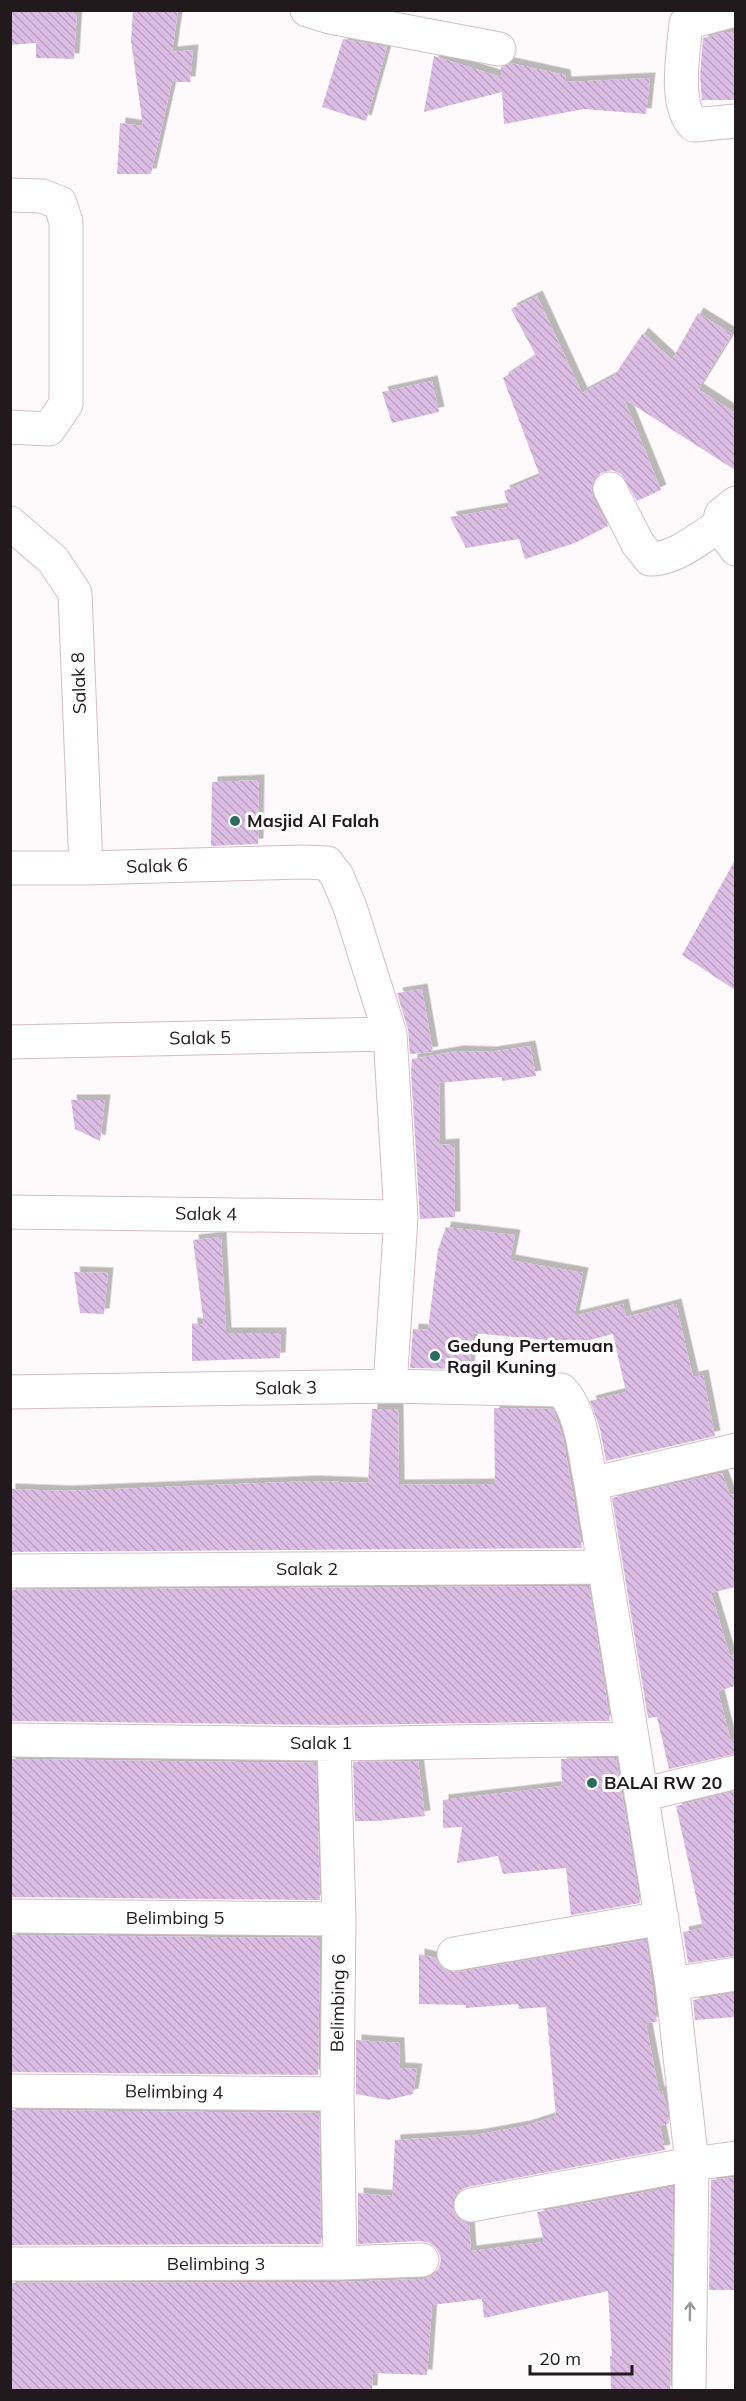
<svg xmlns="http://www.w3.org/2000/svg" width="746" height="2401" font-family="Mulish,sans-serif">
  <style>
    .building { fill: url(#building-back-hatch); filter: url(#shadow) }
    .lines { fill: none; stroke-linecap: round; stroke-linejoin: round }
    .street-casing { stroke: #d4bec6; stroke-width: 35 }
    .street { stroke: #fff; stroke-width: 33 }
    .oneway { stroke: #9b9899 }
    .poi-dot { fill: #276d61; stroke: #fff; stroke-width: 2 }
    .labels { text-anchor: middle; stroke-width: 6; stroke-linejoin: round; paint-order: stroke }
    .street-label { font-size: 18px; fill: #21191c; stroke: #fff }
    .poi-label { font-size: 18px; font-weight: bold; fill: #21191c; stroke: #fff; text-anchor: start }
  </style>
  <defs>
    <pattern id="building-back-hatch" width="6" height="6" patternUnits="userSpaceOnUse" patternTransform="scale(1.5)"><rect width="6" height="6" fill="#dbbde3"/><path d="M-1 5l2 2M0 0l6 6M5-1l2 2" fill="none" stroke="#bca2c2"/></pattern>
    <filter id="shadow"><feDropShadow dx="5.5" dy="-5.5" stdDeviation="0" flood-color="#0004"/></filter>
  </defs>
  <rect width="100%" height="100%" fill="#fef9fa"/>
  <path class="building" d="M10 10H77L74 59 36 58V43L10 45Z
    M133 10H178L172 52 193 50 190 82H172L151 174H117L120 123 143 126 131 41Z
    M724 32H735V100H702L700 76 703 38Z
    M343 39 387 47 366 121 322 107Z
    M434 56 501 77V67L510 63 565 75 566 82 650 78 646 114 584 109 504 124 502 92 424 112Z
    M537 296 582 393 614 376 643 333 672 360 698 313 732 334 698 389 735 413V470L624 399 661 490 637 501 621 474 612 470 601 473 594 479 591 489 593 498 608 526 575 543 525 559 519 539 466 548 450 517 509 507 504 491 540 476 503 378 536 356 511 309Z
    M432 381 439 412 392 423 382 392Z
    M259 780 258 844 211 846 212 782Z
    M735 860V990L682 955Z
    M422 989 433 1052 410 1054 408 1029 397 993Z
    M530 1046 536 1076 502 1081V1077L439 1083 440 1145 454 1144 455 1217 420 1219 411 1072 412 1059 458 1051 491 1052Z
    M71 1100H105L100 1141 75 1129Z
    M446 1227 515 1235 510 1260 583 1273 574 1316 623 1304 626 1317 676 1304 693 1377 703 1375 715 1436 606 1461 600 1429 590 1401 626 1392 613 1334 578 1343 473 1333 469 1369 410 1368 413 1329 428 1330 438 1250Z
    M221 1237 226 1333H281L280 1358 192 1361V1323L204 1325 193 1240Z
    M74 1272 108 1273 104 1314 80 1313Z
    M494 1408 553 1409 563 1438 582 1548 10 1552V1489L66 1491 312 1481 368 1483 372 1409H398L399 1485 495 1484Z
    M722 1473 730 1495 735 1494V1587L711 1593 730 1656 735 1654V1686L718 1691 731 1742 735 1740V1754L669 1769 657 1717 648 1718 612 1498Z
    M589 1586 610 1721 334 1725 10 1721V1590Z
    M616 1758 640 1903 571 1915 566 1868 503 1874 498 1856 457 1863 462 1827 443 1828V1800L562 1786 561 1759Z
    M10 1759 316 1763 320 1900 10 1897Z
    M418 1761 425 1816 377 1821H355L353 1762Z
    M735 1791V1956L688 1963 683 1932 703 1928 676 1806Z
    M10 1935 320 1938 318 2075 10 2072Z
    M646 1940 657 2022 646 2023 659 2092 662 2091 666 2104 669 2123 660 2126 665 2150 468 2187 458 2191 453 2199V2208L457 2218 469 2223 471 2251 544 2242 537 2212 673 2187 670 2391H611L610 2356H612L608 2291 484 2318 482 2299 432 2305 427 2375 373 2373 372 2391H10V2283L340 2282 423 2279 432 2276 439 2268 441 2259 438 2250 430 2243 421 2241 358 2244V2193L392 2196 395 2140 475 2135 525 2126 556 2116 546 2007 519 2009 518 2004 466 2008V2005L419 2004V1954L436 1958 440 1966 447 1971 457 1972Z
    M735 1993V2017L695 2020 693 2000Z
    M356 2040 399 2043 400 2068 417 2069 413 2094 388 2100 356 2094Z
    M10 2110 319 2113 321 2244 10 2245Z
    M735 2177V2290H709L711 2180Z"/>
  <g class="lines">
    <g class="street-casing">
      <path id="street" d="M307 10 330 17 499 49
        M734 10 686 23C684 50 673 104 694 125L736 121
        M10 195 42 196 60 203 66 222V404L49 429 10 427
        M610 489 638 544 650 559C674 560 699 538 719 526
        M736 503 721 515 719 526 736 549
        M10 523 53 560 75 593 86 868
        M10 868H86L303 862 327 863 337 876 350 907 390 1034 401 1217 390 1386
        M10 1042 390 1034
        M10 1212 401 1217
        M10 1392 390 1386 561 1390C582 1410 585 1456 591 1484L672 1984 692 2164 689 2390
        M591 1484 736 1450
        M10 1571 604 1567
        M10 1740 334 1744 632 1739
        M334 1744 339 1919 337 2094 340 2263
        M641 1795 736 1772
        M10 1916 339 1919
        M454 1954 662 1918
        M672 1984 736 1974
        M10 2091 337 2094
        M471 2205 692 2164 736 2158
        M10 2264 340 2263 422 2260"/>
    </g>
    <use href="#street" class="street"/>
  </g>
  <defs><path id="oneway-shaft" d="M-6 0H5M1.5-3L5.5 0L1.5 3" fill="none" stroke-width="1.6" stroke-linecap="round" stroke-linejoin="round" transform="scale(1.5)"/></defs>
  <use class="oneway" href="#oneway-shaft" transform="translate(690 2311) rotate(-89)"/>
  <g class="poi-dot">
    <circle cx="235" cy="821" r="6"/>
    <circle cx="435" cy="1356" r="6"/>
    <circle cx="592" cy="1783" r="6"/>
  </g>
  <g class="labels">
    <g class="street-label">
      <text transform="translate(79 683) rotate(-92)" y="6">Salak 8</text>
      <text transform="translate(157 866) rotate(-2)" y="6">Salak 6</text>
      <text transform="translate(200 1038) rotate(-1)" y="6">Salak 5</text>
      <text transform="translate(206 1214) rotate(1)" y="6">Salak 4</text>
      <text transform="translate(286 1388) rotate(-1)" y="6">Salak 3</text>
      <text x="307" y="1575">Salak 2</text>
      <text x="321" y="1749">Salak 1</text>
      <text x="175" y="1924">Belimbing 5</text>
      <text transform="translate(338 2003) rotate(-89)" y="6">Belimbing 6</text>
      <text transform="translate(174 2092) rotate(1)" y="6">Belimbing 4</text>
      <text x="216" y="2270">Belimbing 3</text>
    </g>
    <g class="poi-label">
      <text x="247" y="827">Masjid Al Falah</text>
      <text x="447" y="1352">Gedung Pertemuan<tspan x="447" dy="21">Ragil Kuning</tspan></text>
      <text x="604" y="1789">BALAI RW 20</text>
    </g>
  </g>
  <rect width="746" height="2401" fill="none" stroke="#21191c" stroke-width="24"/>
  <path d="M530 2365v9h102v-9" fill="none" stroke="#21191c" stroke-width="3"/>
  <text x="539" y="2365" font-size="18" fill="#21191c" stroke="#ffffff" stroke-width="4.5" paint-order="stroke">20 m</text>
</svg>
